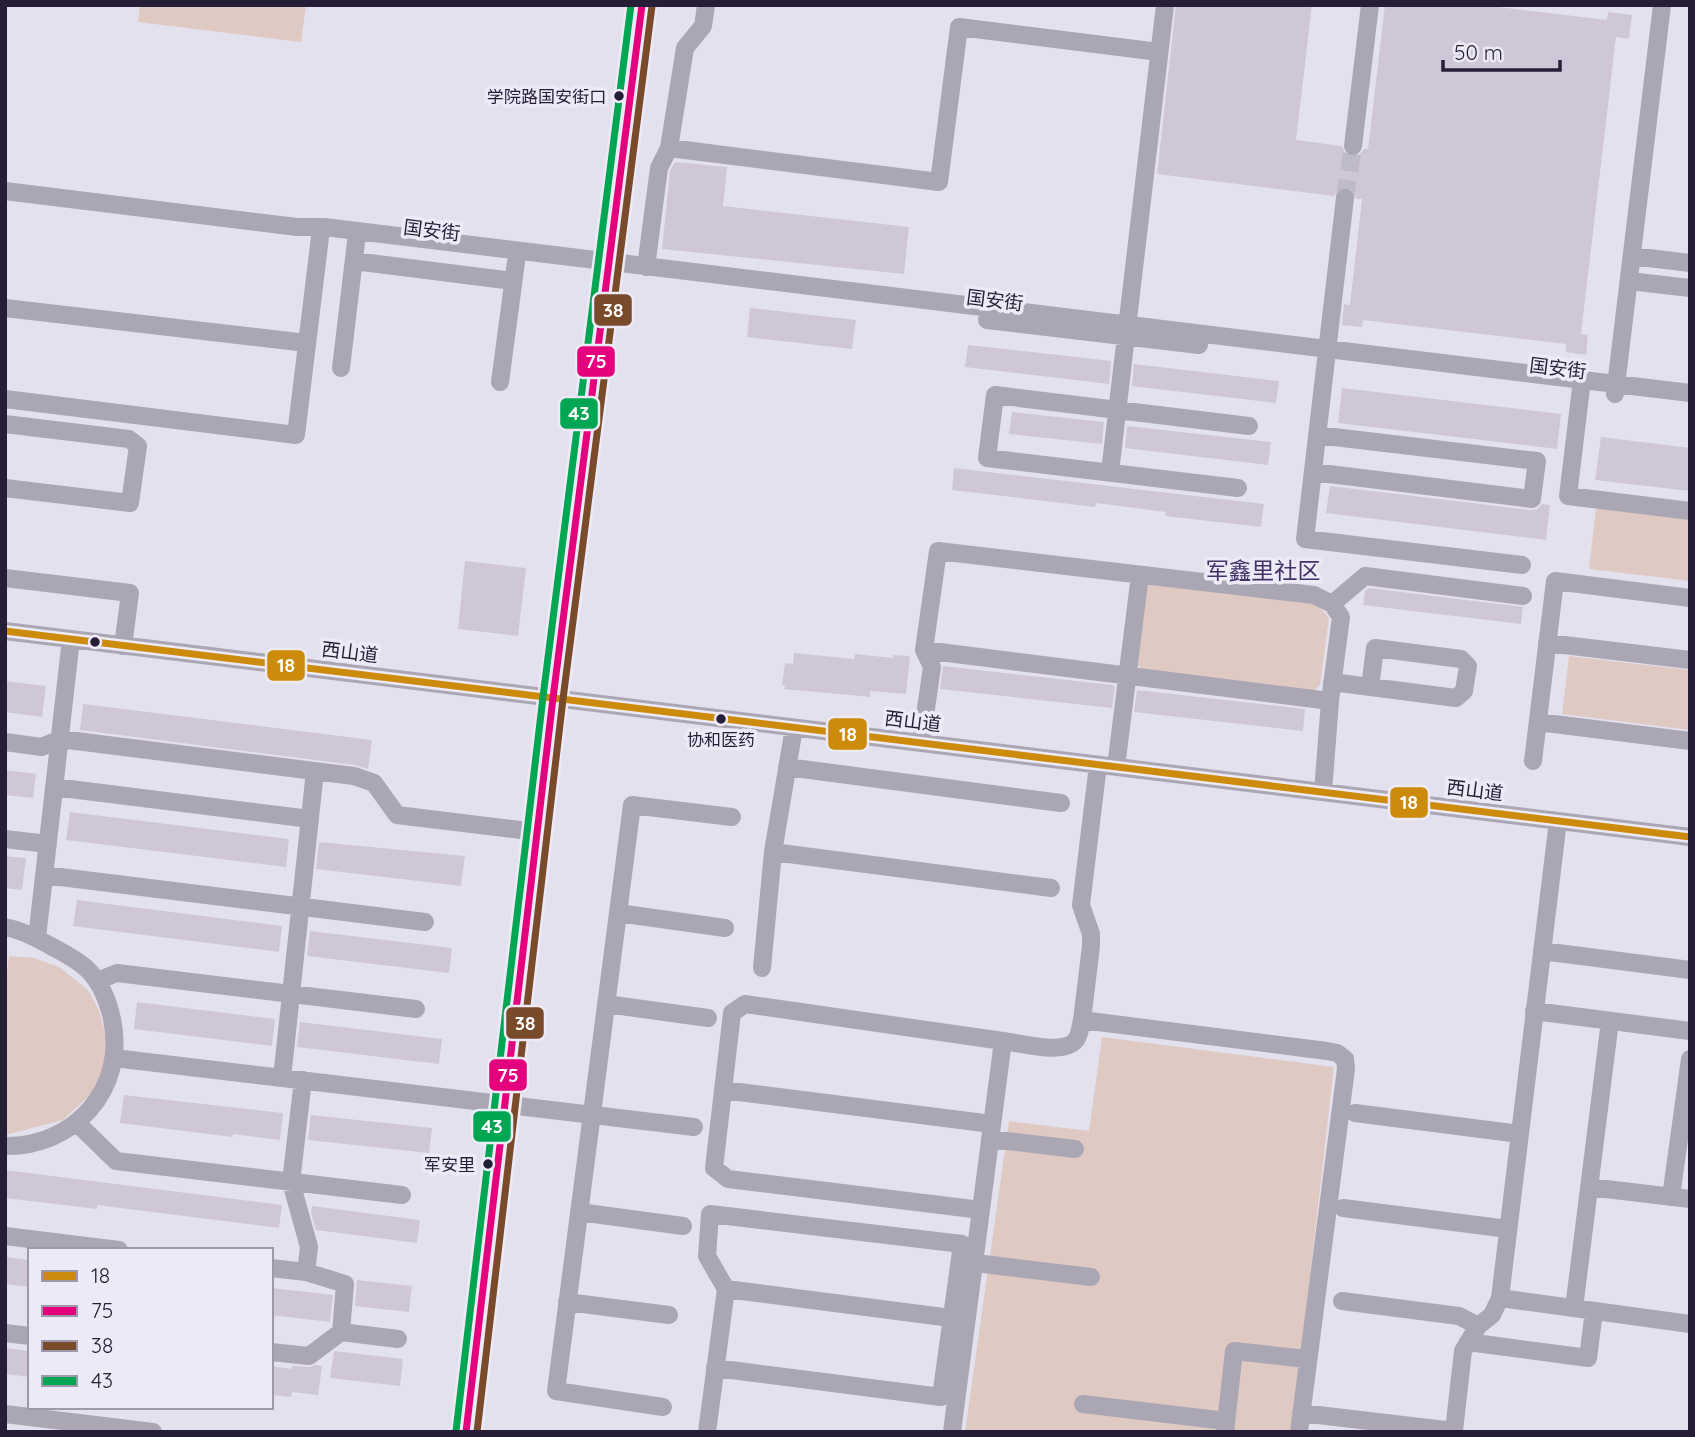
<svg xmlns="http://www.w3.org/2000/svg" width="1695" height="1437" font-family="Quicksand,'Noto Sans SC',sans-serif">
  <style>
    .green { fill: #decac3 }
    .building { fill: #cfc7d8 }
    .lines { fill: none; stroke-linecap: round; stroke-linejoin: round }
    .minor-tunnel { stroke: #bebaca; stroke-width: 18; stroke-dasharray: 18 9; stroke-linecap: butt }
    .minor { stroke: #aaa6b4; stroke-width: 18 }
    .major { stroke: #ada9b9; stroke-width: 23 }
    .bus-1-casing { stroke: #edeaf8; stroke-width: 12 }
    .bus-2-casing { stroke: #edeaf8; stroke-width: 12 }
    .bus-3-casing { stroke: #edeaf8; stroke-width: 12 }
    .bus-4-casing { stroke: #edeaf8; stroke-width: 12 }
    .bus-1 { stroke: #cd8b0b; stroke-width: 7 }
    .bus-2 { stroke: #e5007d; stroke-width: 7 }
    .bus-3 { stroke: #7a4b2a; stroke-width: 7 }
    .bus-4 { stroke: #00a651; stroke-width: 7 }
    .bus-dot { fill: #251e36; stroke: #edeaf8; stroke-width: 2.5 }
    .labels { text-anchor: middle; stroke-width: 7; stroke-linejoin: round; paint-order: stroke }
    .bus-label { font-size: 17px; fill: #251e36; stroke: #edeaf8; text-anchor: end }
    .street-label { font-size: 19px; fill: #251e36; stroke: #edeaf8 }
    .quarter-label { font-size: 23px; fill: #433167; stroke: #edeaf8 }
    .line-badge { stroke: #edeaf8; stroke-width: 2.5 }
    .badge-label { font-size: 19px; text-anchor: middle; font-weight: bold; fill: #fff }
  </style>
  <rect width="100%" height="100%" fill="#e4e1ef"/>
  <path class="green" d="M140 5H306L301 42 138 22Z
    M1596 508 1690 519V581L1589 569Z
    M1152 583 1317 604 1329 618 1320 685 1313 691 1141 669 1136 662 1145 589Z
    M1569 656 1690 670V730L1562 714Z
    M9 956 34 958 59 967 88 990 98 1008 106 1035V1062L92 1093 63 1120 5 1135V989Z
    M1102 1037 1334 1067 1292 1432H965L1009 1121 1089 1131Z"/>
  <path class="building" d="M1176 5H1312L1296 140 1342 146 1346 155 1352 157 1358 156 1364 149H1368L1385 5H1481L1607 20 1608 12 1632 15 1629 39 1616 37 1581 334 1588 335 1586 355 1566 352V344L1363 320 1362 327 1342 325 1344 304 1350 305 1362 199H1356L1352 189 1341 187 1334 196 1157 174Z
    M675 162 727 167 723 206 909 227 904 274 662 249 670 171Z
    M750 308 856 320 852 349 747 337Z
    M968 345 1111 361 1109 384 965 367Z
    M1134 364 1279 381 1276 403 1132 386Z
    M1342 388 1561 414 1557 449 1338 423Z
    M1012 412 1104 422 1102 444 1009 434Z
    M1127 426 1271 442 1268 465 1125 448Z
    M1601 437 1690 448V491L1595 480Z
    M954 468 1264 504 1261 527 1165 516 1166 512 1096 503 1095 507 952 490Z
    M1330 486 1531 510 1537 509 1542 504 1550 505 1546 540 1326 513Z
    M465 561 526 568 518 636 458 629Z
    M1369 588 1523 607 1521 624 1363 605 1365 591Z
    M794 653 854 659 855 654 893 658V655L910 656 906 694 870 691V697L784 689 785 685H782L785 663 793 664Z
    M943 666 1112 685 1115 687 1112 708 940 689Z
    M5 681 46 686 42 717 5 712Z
    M1137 690 1305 709 1303 731 1134 712Z
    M83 704 372 740 368 769 355 765 80 730Z
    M5 770 36 774 33 798 5 795Z
    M70 812 289 839 286 867 66 840Z
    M319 842 465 856 461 886 316 869Z
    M5 856 26 858 22 890 5 888Z
    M77 900 282 926 279 952 73 926Z
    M310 931 452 948 449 973 307 956Z
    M137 1002 275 1019 272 1046 134 1029Z
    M300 1022 442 1039 439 1064 297 1047Z
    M124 1095 283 1113 280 1140 233 1134V1137L120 1123Z
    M311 1115 432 1128 429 1153 308 1140Z
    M5 1170 282 1205 279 1228 97 1205V1209L5 1198Z
    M312 1206 420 1220 417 1243 316 1230 311 1213Z
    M5 1257 30 1260V1287L5 1284Z
    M357 1280 412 1286 409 1312 355 1306Z
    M271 1288 333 1295 330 1322 271 1315Z
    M5 1348 30 1351V1377L5 1374Z
    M334 1351 403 1359 400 1386 330 1378Z
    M316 1365 322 1366 318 1395 292 1392 291 1397 271 1395V1366L292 1369V1366L308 1367Z"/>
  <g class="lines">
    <path class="minor-tunnel" d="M1345 198 1353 146"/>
    <path class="minor" d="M1353 146 1370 5
      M669 148 939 182 959 27 1159 52
      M5 191 297 227H324L1690 393
      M1345 198 1305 539 1522 565
      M1632 256 1690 263
      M354 261 513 281
      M646 267 659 168 669 148 685 48 703 26 706 5
      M1629 281 1690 288
      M5 308 307 343
      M987 320 1199 345
      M341 368 356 242
      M1582 380 1568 496 1690 511
      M500 382 516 262
      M1615 394 1662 5
      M5 399 296 435 320 237
      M5 424 129 439 138 446 130 503 5 488
      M1110 472 1165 5
      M1313 472 1532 499 1537 461 1317 435
      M1238 488 987 458 995 395 1249 426
      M5 578 130 593 123 646
      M1332 604 1365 576 1523 596
      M5 631 1690 837
      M1547 643 1690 660
      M924 650 1330 701
      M1332 682 1456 698 1464 691 1468 666 1461 659 1375 648 1370 687
      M1538 722 1690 741
      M5 742 42 747 60 739 354 776 374 783 397 815 537 832
      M921 743 932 667 924 650 938 551 1314 595 1332 604 1341 617 1330 701 1323 792
      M1533 761 1555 581 1690 598
      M1098 765 1081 905 1091 934V946L1082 1020 1327 1051 1337 1053 1345 1059 1346 1069 1299 1432
      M787 767 1061 803
      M1116 767 1140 575
      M54 787 310 819
      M5 839 48 844
      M773 852 1051 888
      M44 875 425 922
      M618 913 725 928
      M5 927C21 930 35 937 49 945 62 952 75 958 86 968 100 981 108 1001 112 1019 127 1089 74 1147 5 1146
      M37 938 71 639
      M1542 951 1690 970
      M762 968 773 852 794 728
      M97 981 117 973 416 1009
      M606 1004 708 1018
      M1534 1011 1690 1031
      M114 1058 694 1127
      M282 1078 315 771
      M303 1080 291 1182 309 1247 306 1272
      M723 1090 992 1124
      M1355 1113 1520 1134
      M77 1123 116 1161 402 1195
      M990 1139 1075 1149
      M1589 1187 1690 1199
      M1671 1197 1690 1059
      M1343 1208 1508 1229
      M981 1210 728 1179 714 1168 732 1013 745 1004 1003 1041
      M579 1212 683 1226
      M5 1236 119 1250
      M975 1263 1091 1277
      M271 1268 306 1272 345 1284 341 1332 309 1356 271 1352
      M726 1289 951 1318
      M1500 1298 1690 1324
      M1342 1301 1459 1316 1478 1326
      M567 1302 669 1315
      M1574 1308 1610 1021
      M341 1332 398 1339
      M5 1333 30 1336
      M1468 1342 1588 1358 1594 1311
      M1083 1404 1226 1421
      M663 1407 556 1391 632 805 732 817
      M1301 1413 1454 1431 1463 1351 1478 1326 1492 1315 1500 1298 1558 821
      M5 1414 153 1432
      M707 1432 726 1289 707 1256 710 1214 962 1244 941 1397 715 1368
      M952 1432 1003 1041C1020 1043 1062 1055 1075 1041 1080 1036 1080 1027 1082 1020
      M1225 1432 1234 1351 1307 1359"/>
    <path class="major" d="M466 1432 553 698 642 5"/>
    <g class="bus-1-casing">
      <path id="bus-1" d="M5 631 1690 837"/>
    </g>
    <g class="bus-2-casing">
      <path id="bus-2" d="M466 1432 553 698 642 5"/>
    </g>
    <g class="bus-3-casing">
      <path id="bus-3" d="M477 1432 563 699 652 6"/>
    </g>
    <g class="bus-4-casing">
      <path id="bus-4" d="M456 1431 543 697 631 5"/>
    </g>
    <use href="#bus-1" class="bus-1"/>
    <use href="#bus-2" class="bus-2"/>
    <use href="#bus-3" class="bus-3"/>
    <use href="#bus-4" class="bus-4"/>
  </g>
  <g class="bus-dot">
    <circle cx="619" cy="96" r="6"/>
    <circle cx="95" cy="642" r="6"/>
    <circle cx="721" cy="719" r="6"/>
    <circle cx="488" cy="1164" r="6"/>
  </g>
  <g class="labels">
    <g class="bus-label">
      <text x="606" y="103">学院路国安街口</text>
      <text x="721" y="746" text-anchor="middle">协和医药</text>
      <text x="475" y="1171">军安里</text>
    </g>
    <g class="street-label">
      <text transform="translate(432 230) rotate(7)" y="7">国安街</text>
      <text transform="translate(995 300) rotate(7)" y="7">国安街</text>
      <text transform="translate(1558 368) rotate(7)" y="7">国安街</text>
      <text transform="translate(350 652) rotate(7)" y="7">西山道</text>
      <text transform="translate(913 721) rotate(7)" y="7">西山道</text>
      <text transform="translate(1475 790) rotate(7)" y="7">西山道</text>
    </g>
    <g class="quarter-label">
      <text x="1263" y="579">军鑫里社区</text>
    </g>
  </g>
  <g class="line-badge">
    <rect x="593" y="293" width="40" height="34" rx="7" fill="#7a4b2a"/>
    <rect x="576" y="345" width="40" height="33" rx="7" fill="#e5007d"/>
    <rect x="559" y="397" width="40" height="33" rx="7" fill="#00a651"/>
    <rect x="266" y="649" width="40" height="33" rx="7" fill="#cd8b0b"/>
    <rect x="827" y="717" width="41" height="34" rx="7" fill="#cd8b0b"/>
    <rect x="1389" y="786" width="40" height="33" rx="7" fill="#cd8b0b"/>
    <rect x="505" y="1006" width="40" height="34" rx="7" fill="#7a4b2a"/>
    <rect x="488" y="1058" width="40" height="34" rx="7" fill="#e5007d"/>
    <rect x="472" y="1110" width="40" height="33" rx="7" fill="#00a651"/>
  </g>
  <g class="badge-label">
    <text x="613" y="317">38</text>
    <text x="596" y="368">75</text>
    <text x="579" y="420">43</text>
    <text x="286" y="672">18</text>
    <text x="848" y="741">18</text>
    <text x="1409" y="809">18</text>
    <text x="525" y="1030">38</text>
    <text x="508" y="1082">75</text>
    <text x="492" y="1133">43</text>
  </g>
  <rect width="1695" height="1437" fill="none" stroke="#251e36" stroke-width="14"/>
  <rect x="28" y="1248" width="245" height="161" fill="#edeaf8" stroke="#9d98aa" stroke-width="2"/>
  <rect x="42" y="1271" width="35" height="10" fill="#cd8b0b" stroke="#9d98aa" stroke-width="2"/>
  <text x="91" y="1283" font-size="21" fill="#251e36">18</text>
  <rect x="42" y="1306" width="35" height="10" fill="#e5007d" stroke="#9d98aa" stroke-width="2"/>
  <text x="91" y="1318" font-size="21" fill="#251e36">75</text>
  <rect x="42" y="1341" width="35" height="10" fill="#7a4b2a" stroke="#9d98aa" stroke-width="2"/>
  <text x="91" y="1353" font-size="21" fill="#251e36">38</text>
  <rect x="42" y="1376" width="35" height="10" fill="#00a651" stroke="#9d98aa" stroke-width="2"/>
  <text x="91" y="1388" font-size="21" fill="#251e36">43</text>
  <path d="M1443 60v10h117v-10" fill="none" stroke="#251e36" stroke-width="3.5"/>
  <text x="1454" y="60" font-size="21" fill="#251e36" stroke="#edeaf8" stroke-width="5" paint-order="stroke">50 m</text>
</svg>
